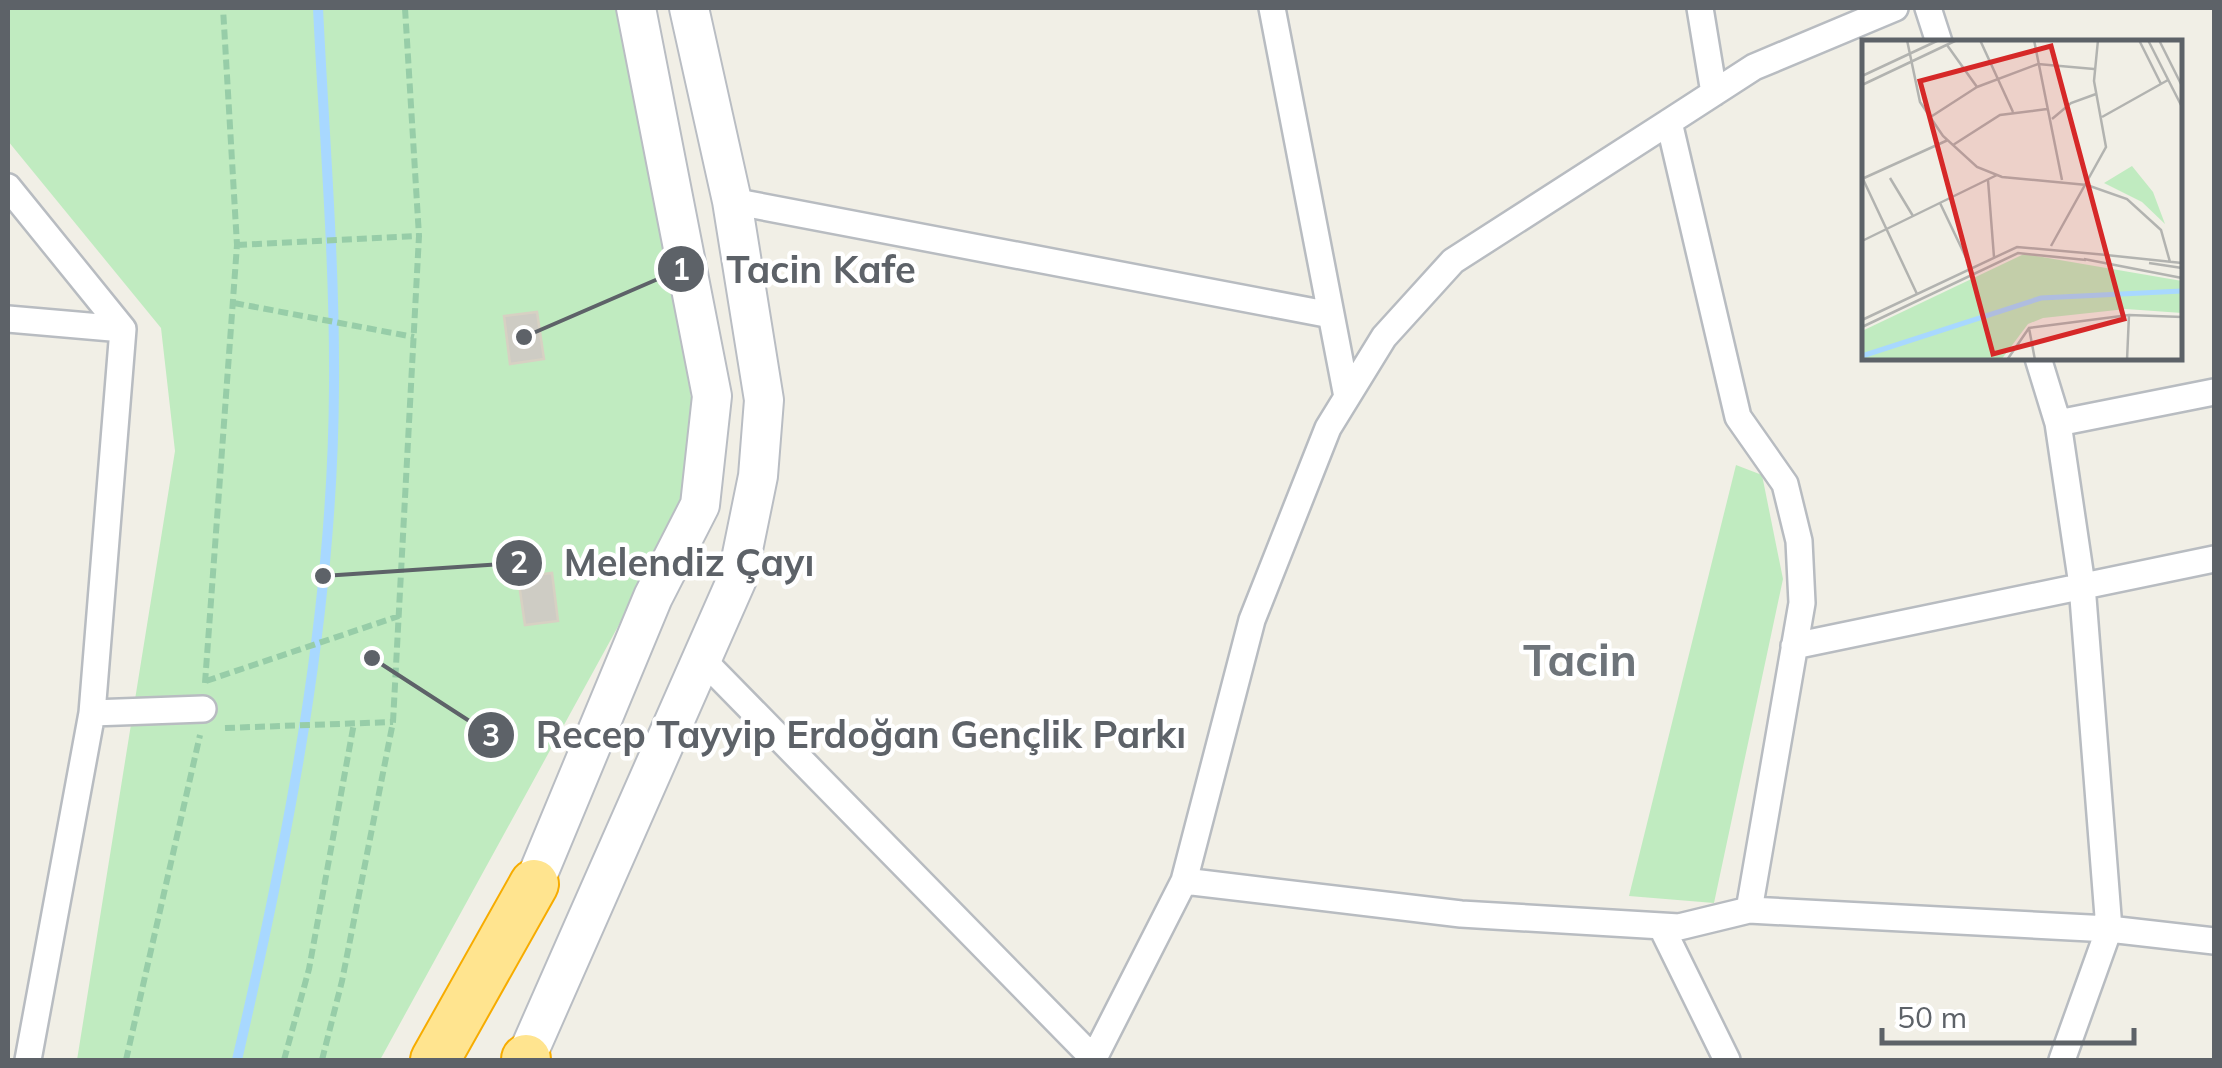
<svg xmlns="http://www.w3.org/2000/svg" width="2222" height="1068" font-family="Mulish,sans-serif">
  <style>
    .green { fill: #c0ebc0 }
    .lines { fill: none; stroke-linecap: round; stroke-linejoin: round }
    .stream { stroke: #a8d8ff; stroke-width: 10 }
    .building { fill: #ceccc4; stroke: #d7d1c3; stroke-width: 2.5 }
    .street-casing { stroke: #b8bcc1; stroke-width: 30 }
    .secondary-casing { stroke: #b9bdc3; stroke-width: 42 }
    .highway-casing { stroke: #f7ac00; stroke-width: 52 }
    .path { stroke: #97cda8; stroke-width: 6; stroke-dasharray: 10 5; stroke-linecap: butt }
    .street { stroke: #fff; stroke-width: 25 }
    .secondary { stroke: #fff; stroke-width: 38 }
    .highway { stroke: #ffe48f; stroke-width: 48 }
    .labels { text-anchor: middle; stroke-width: 9; stroke-linejoin: round; paint-order: stroke }
    .district-label { font-size: 45px; font-weight: bold; fill: #6e747a; stroke: #fff }
    .inset-river { fill: none; stroke: #a8d8ff; stroke-width: 5 }
    .inset-road { fill: none; stroke: #b2b3b0; stroke-width: 2.5 }
    .view { fill: #d62828; fill-opacity: 0.15; stroke: #d62828; stroke-width: 5 }
    .inset-edge { fill: none; stroke: #5d6268; stroke-width: 5 }
    .leader { fill: none; stroke: #5d6268; stroke-width: 4 }
    .callout-dot { fill: #5d6268; stroke: #fff; stroke-width: 4 }
    .mark-label { font-size: 30px; text-anchor: middle; font-weight: bold; fill: #fff }
    .callout-label { font-size: 38px; text-anchor: middle; font-weight: bold; fill: #5d6268; stroke: #fff; stroke-width: 9; stroke-linejoin: round; paint-order: stroke }
  </style>
  <rect width="100%" height="100%" fill="#f1efe6"/>
  <path class="green" d="M8 8H621L671 260 697 439 682 510 380 1060H77L175 451 161 328 8 141Z
    M1736 465 1762 475 1783 579 1714 903 1629 896Z"/>
  <g class="lines">
    <path class="stream" d="M237 1060C288 840 333 614 334 386 335 261 324 133 318 8"/>
  </g>
  <path class="building" d="M537 312 544 359 510 364 504 316Z
    M552 573 558 621 525 625 518 577Z"/>
  <g class="lines">
    <g class="street-casing">
      <path id="street" d="M1272 8 1347 397
        M1700 8 1714 93
        M1928 8 1939 42
        M1669 122 1738 417 1785 484 1799 541 1802 603 1749 910
        M8 187 123 329 92 713 28 1060
        M732 201 1331 315
        M8 319 123 329
        M2038 358 2058 423 2214 392
        M2058 423 2082 585 2109 929 2062 1060
        M1794 646 2214 559
        M702 659 1095 1060
        M92 713 203 709
        M1184 881 1461 914 1679 927 1749 910 2109 929 2214 941
        M1661 926 1727 1060
        M1093 1060 1184 881 1252 620 1328 428 1384 337 1453 261 1669 122 1754 67 1895 8"/>
    </g>
    <g class="secondary-casing">
      <path id="secondary" d="M523 910 653 597 700 505 712 396 636 8
        M525 1060 737 579 758 476 764 400 732 201 689 8"/>
    </g>
    <g class="highway-casing">
      <path id="highway" d="M435 1060 534 884
        M526 1060V1059"/>
    </g>
    <path class="path" d="M237 245 419 236
      M234 303 414 337
      M206 681 399 616
      M205 683 237 245 223 8
      M225 728 393 722
      M126 1060 200 735
      M284 1060 309 969 354 723
      M322 1060 342 981 393 722 419 236 405 8"/>
    <use href="#street" class="street"/>
    <use href="#secondary" class="secondary"/>
    <use href="#highway" class="highway"/>
  </g>
  <g class="labels">
    <g class="district-label">
      <text x="1580" y="676">Tacin</text>
    </g>
  </g>
  <g transform="translate(1862 40)">
    <rect width="320" height="320" fill="#f1efe6"/>
    <path d="M270 126 291 152 303 184 280 162 242 143ZM162 214 320 241V273L264 269 181 278 166 284 139 320H0V291Z" fill="#c0ebc0"/>
    <path class="inset-river" d="M0 316 179 258 320 251"/>
    <path class="inset-road" d="M45 0 58 62 81 96 115 127 140 137 225 145 265 159 299 190 308 222M118 0 151 72M172 0 200 140M277 0 299 44M286 0 320 67M297 0 320 46M0 36 77 0M0 45 95 0M115 47 176 24 232 29M240 77 306 40M67 78 115 47 85 5M190 79 209 63 234 54M91 105 138 75 185 69M0 137 55 254M2 138 86 100M28 138 51 176M126 140 132 217M78 163 109 228M0 201 135 135M189 206 244 107 232 41 236 0M244 215 320 223M222 219 320 238M287 223 320 228M0 280 155 207 245 215M0 287 156 213 224 220M167 288 173 320M145 320 167 288 267 275 320 277M265 320 267 275"/>
    <path class="view" d="M189 6 262 279 131 314 58 41Z"/>
    <rect width="320" height="320" class="inset-edge"/>
  </g>
  <path class="leader" d="M524 337L681 269M323 576L519 563M372 658L491 735"/>
  <g class="callout-dot">
    <circle cx="524" cy="337" r="10"/>
    <circle cx="323" cy="576" r="10"/>
    <circle cx="372" cy="658" r="10"/>
    <circle cx="681" cy="269" r="25"/>
    <circle cx="519" cy="563" r="25"/>
    <circle cx="491" cy="735" r="25"/>
  </g>
  <g class="mark-label">
    <text x="681" y="280">1</text>
    <text x="519" y="573">2</text>
    <text x="491" y="746">3</text>
  </g>
  <g class="callout-label">
    <text x="821" y="283">Tacin Kafe</text>
    <text x="689" y="576">Melendiz Çayı</text>
    <text x="861" y="748">Recep Tayyip Erdoğan Gençlik Parkı</text>
  </g>
  <rect width="2222" height="1068" fill="none" stroke="#5d6268" stroke-width="20"/>
  <path d="M1882 1028v15h252v-15" fill="none" stroke="#5d6268" stroke-width="5"/>
  <text x="1897" y="1028" font-size="30" fill="#5d6268" stroke="#ffffff" stroke-width="8" paint-order="stroke">50 m</text>
</svg>
